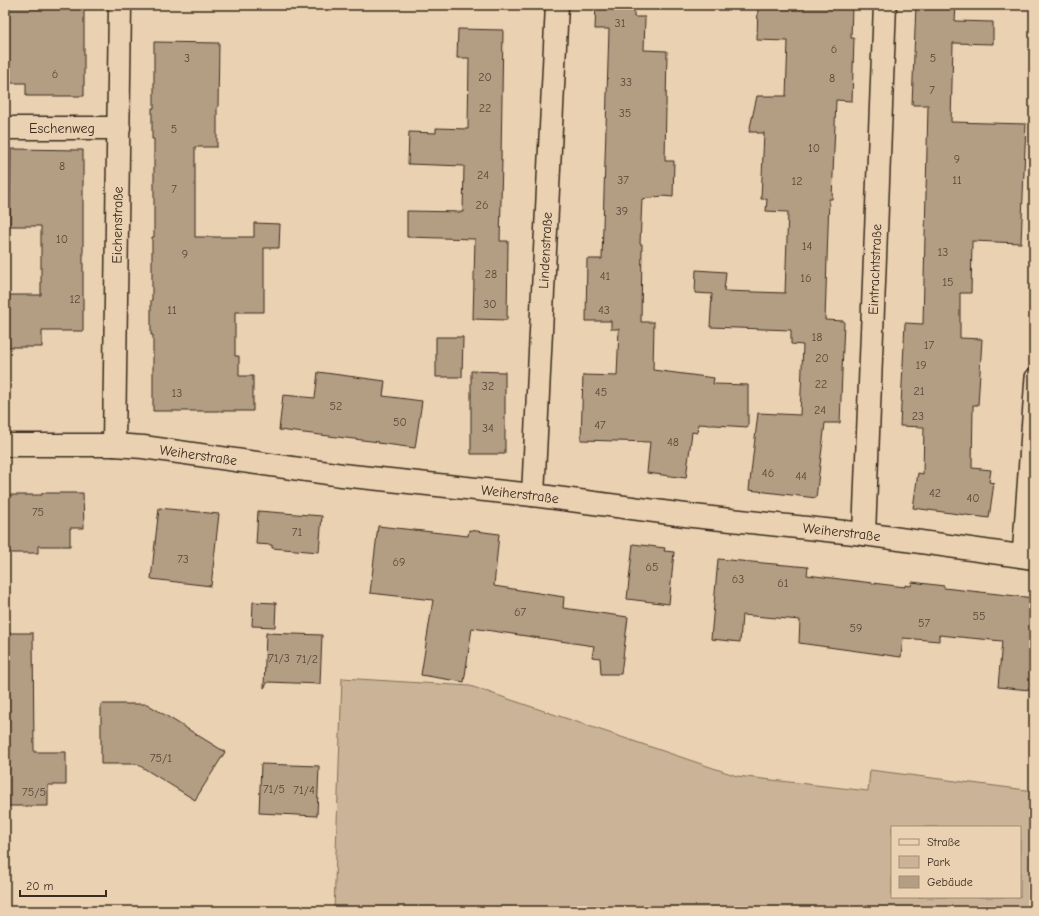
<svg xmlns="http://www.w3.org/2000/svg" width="1039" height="916" font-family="'Comic Neue',sans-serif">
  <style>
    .green { fill: #cab397; stroke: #826e5a; fill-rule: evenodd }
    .building { fill: #b39e84; stroke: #3b2a1e }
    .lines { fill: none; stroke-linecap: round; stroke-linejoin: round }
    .service-casing { stroke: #3b2a1e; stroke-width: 20 }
    .minor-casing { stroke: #3b2a1e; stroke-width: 25 }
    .service { stroke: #e9d1b1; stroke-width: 17 }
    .minor { stroke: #e9d1b1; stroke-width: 22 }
    .labels { text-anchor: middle; stroke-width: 3; stroke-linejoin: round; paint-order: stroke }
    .number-label { font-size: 12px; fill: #594738 }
    .street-label { font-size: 14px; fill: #3b2a1e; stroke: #e9d1b1 }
  </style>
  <rect width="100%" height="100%" fill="#e9d1b1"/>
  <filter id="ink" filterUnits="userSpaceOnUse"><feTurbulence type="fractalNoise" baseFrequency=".025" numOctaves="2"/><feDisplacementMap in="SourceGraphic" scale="8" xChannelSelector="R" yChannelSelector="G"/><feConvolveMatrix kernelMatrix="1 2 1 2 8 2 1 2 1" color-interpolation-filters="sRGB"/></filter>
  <g filter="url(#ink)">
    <path class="green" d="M342 678 470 686 737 776 868 791 870 770 1034 791V911H334ZM892 827H1020V897H892Z"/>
    <path class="building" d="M5 5H84V96H26V83H5Z
      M596 5H634V17H645L644 50 667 51 665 161H674L673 197 662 196 642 199 640 244H642L641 322H654L653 370 714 378 713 384 748 385V427L698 424 697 433 692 432 686 478 647 473 650 442 581 440 583 375 617 376 619 329H611V321H586L587 259H602L609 29H595Z
      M758 5H852L851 38H854L852 101 836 100 832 199H829L825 320 844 321 840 423H825L816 498 749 490 758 413 800 415 803 345 791 344V330L710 327 712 294 695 293 696 270 726 272 724 291 785 293 788 212 766 211 767 199H761L764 133H757V132H749L757 96H786L788 41 757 40Z
      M916 5H956L955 21 993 22V44L953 43 951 122 1026 124 1021 243 972 241 971 293H960V338L982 339 978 405H973L972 468 991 470 989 482 994 483 989 518 913 508 918 473 923 474 924 427 900 426 905 323 923 324 928 105H912Z
      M458 29 503 30 501 160H502L500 241H508L507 320 473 319 475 239 407 237V211L463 212 464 166 408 164 409 132 436 133V128L468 129 469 58H457Z
      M154 42 219 43 218 107H217V147H195V237H254V223L280 224 279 248H264V312H235V356H239V376H253V411H153V335H151V300H152V237H154V139H152V108H154Z
      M11 149 83 150V331H42V347H6V295H41V226H10Z
      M436 337H463L462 377H436Z
      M471 371 505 372V454H471Z
      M318 372 385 381 383 396 422 401 415 448 378 443 379 442 279 430 283 395 315 398Z
      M42 493H83L84 528H70V546H38V553H7L6 495H42Z
      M159 508 219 514 211 586 151 579Z
      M258 511 322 516 319 552 272 548V545L256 544Z
      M378 526 468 536 469 530 499 534 494 586 564 597 563 608 628 617 621 674H601L600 658 592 657 594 646 472 628 464 682 421 675 433 600 370 593Z
      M633 544 665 548 664 551 674 552 669 604 627 599Z
      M718 559 808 567 807 575 905 587V585L911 586 912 582 944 586V588L1034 598V635L1030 690 998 687 1002 641 939 635V641L903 638 901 657 799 643 800 620 742 615 740 642 711 639Z
      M253 602 276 603 275 627 252 626Z
      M6 633H33L34 752H66V785H48V806H5V653H7Z
      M266 633 322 635 320 684 268 682 264 688Z
      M101 704H147L225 752 195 800 137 764H101Z
      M261 764 319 766 317 816 259 813Z"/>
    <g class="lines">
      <g class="service-casing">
        <path id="service" d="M1021 556 1034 377"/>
      </g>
      <g class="minor-casing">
        <g id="minor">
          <path id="s1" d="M5 128H119"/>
          <path id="s2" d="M5 445H114L143 447 342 475 533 495 693 516 864 534 1034 558"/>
          <path id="s3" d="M114 445 120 5"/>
          <path id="s4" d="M533 495 557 5"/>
          <path id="s5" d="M864 534 885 5"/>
        </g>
      </g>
      <use href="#service" class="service"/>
      <use href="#minor" class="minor"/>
    </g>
  </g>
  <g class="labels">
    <g class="number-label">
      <text x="620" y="27">31</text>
      <text x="834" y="53">6</text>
      <text x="187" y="62">3</text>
      <text x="933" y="62">5</text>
      <text x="55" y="78">6</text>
      <text x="485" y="81">20</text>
      <text x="832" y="82">8</text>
      <text x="626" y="86">33</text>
      <text x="932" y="94">7</text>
      <text x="485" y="112">22</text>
      <text x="625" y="117">35</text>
      <text x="174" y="133">5</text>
      <text x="814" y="152">10</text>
      <text x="957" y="163">9</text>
      <text x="62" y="170">8</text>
      <text x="483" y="179">24</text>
      <text x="623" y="184">37</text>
      <text x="957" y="184">11</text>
      <text x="797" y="185">12</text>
      <text x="174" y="193">7</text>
      <text x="482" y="209">26</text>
      <text x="622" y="215">39</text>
      <text x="62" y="243">10</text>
      <text x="807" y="250">14</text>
      <text x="943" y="256">13</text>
      <text x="185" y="258">9</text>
      <text x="491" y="278">28</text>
      <text x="605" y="280">41</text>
      <text x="806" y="282">16</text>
      <text x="948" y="286">15</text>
      <text x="75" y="303">12</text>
      <text x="490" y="308">30</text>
      <text x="172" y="314">11</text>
      <text x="604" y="314">43</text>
      <text x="817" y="341">18</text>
      <text x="929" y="349">17</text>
      <text x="822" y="362">20</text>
      <text x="921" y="369">19</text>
      <text x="821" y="388">22</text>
      <text x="488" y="390">32</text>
      <text x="919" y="395">21</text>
      <text x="601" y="396">45</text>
      <text x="177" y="397">13</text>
      <text x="336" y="410">52</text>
      <text x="820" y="414">24</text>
      <text x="918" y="420">23</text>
      <text x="400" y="426">50</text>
      <text x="600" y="429">47</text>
      <text x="488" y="432">34</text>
      <text x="673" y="446">48</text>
      <text x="768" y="477">46</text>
      <text x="801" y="480">44</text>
      <text x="935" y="497">42</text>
      <text x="973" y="502">40</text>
      <text x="38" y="516">75</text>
      <text x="297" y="536">71</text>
      <text x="183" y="563">73</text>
      <text x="399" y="566">69</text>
      <text x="652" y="571">65</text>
      <text x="738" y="583">63</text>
      <text x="783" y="587">61</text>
      <text x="520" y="616">67</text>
      <text x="979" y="620">55</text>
      <text x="924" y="627">57</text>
      <text x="856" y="632">59</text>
      <text x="279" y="662">71/3</text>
      <text x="307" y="663">71/2</text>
      <text x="161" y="762">75/1</text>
      <text x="274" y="793">71/5</text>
      <text x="304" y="794">71/4</text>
      <text x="34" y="796">75/5</text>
    </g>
    <g class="street-label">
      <text dy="5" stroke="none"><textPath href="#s1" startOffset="57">Eschenweg</textPath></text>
      <text dy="5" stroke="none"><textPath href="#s3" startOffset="220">Eichenstraße</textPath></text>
      <text dy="5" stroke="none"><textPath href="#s4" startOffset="245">Lindenstraße</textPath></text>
      <text dy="5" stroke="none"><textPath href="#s5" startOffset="265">Eintrachtstraße</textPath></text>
      <text dy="5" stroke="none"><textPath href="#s2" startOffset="194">Weiherstraße</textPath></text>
      <text dy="5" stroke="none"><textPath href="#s2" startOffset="518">Weiherstraße</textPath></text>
      <text dy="5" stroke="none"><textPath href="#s2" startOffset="842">Weiherstraße</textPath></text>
    </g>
  </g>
  <rect width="1039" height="916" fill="none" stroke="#e9d1b1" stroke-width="20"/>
  <rect x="10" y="10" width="1019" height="896" fill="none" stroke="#3b2a1e" stroke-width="1.5" filter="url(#ink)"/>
  <rect x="891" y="826" width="130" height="72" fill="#e9d1b1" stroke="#a38e76"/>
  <rect x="899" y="839" width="20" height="6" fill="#e9d1b1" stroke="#a38e76"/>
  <text x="927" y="846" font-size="12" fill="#3b2a1e">Straße</text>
  <rect x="899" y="856" width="20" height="12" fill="#cab397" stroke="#a38e76"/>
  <text x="927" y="866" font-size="12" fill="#3b2a1e">Park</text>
  <rect x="899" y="876" width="20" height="12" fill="#b39e84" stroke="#a38e76"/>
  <text x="927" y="886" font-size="12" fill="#3b2a1e">Gebäude</text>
  <path d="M20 890v6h86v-6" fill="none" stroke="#3b2a1e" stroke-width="2"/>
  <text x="26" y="890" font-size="12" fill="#3b2a1e" stroke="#e9d1b1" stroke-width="3" paint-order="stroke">20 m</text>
</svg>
